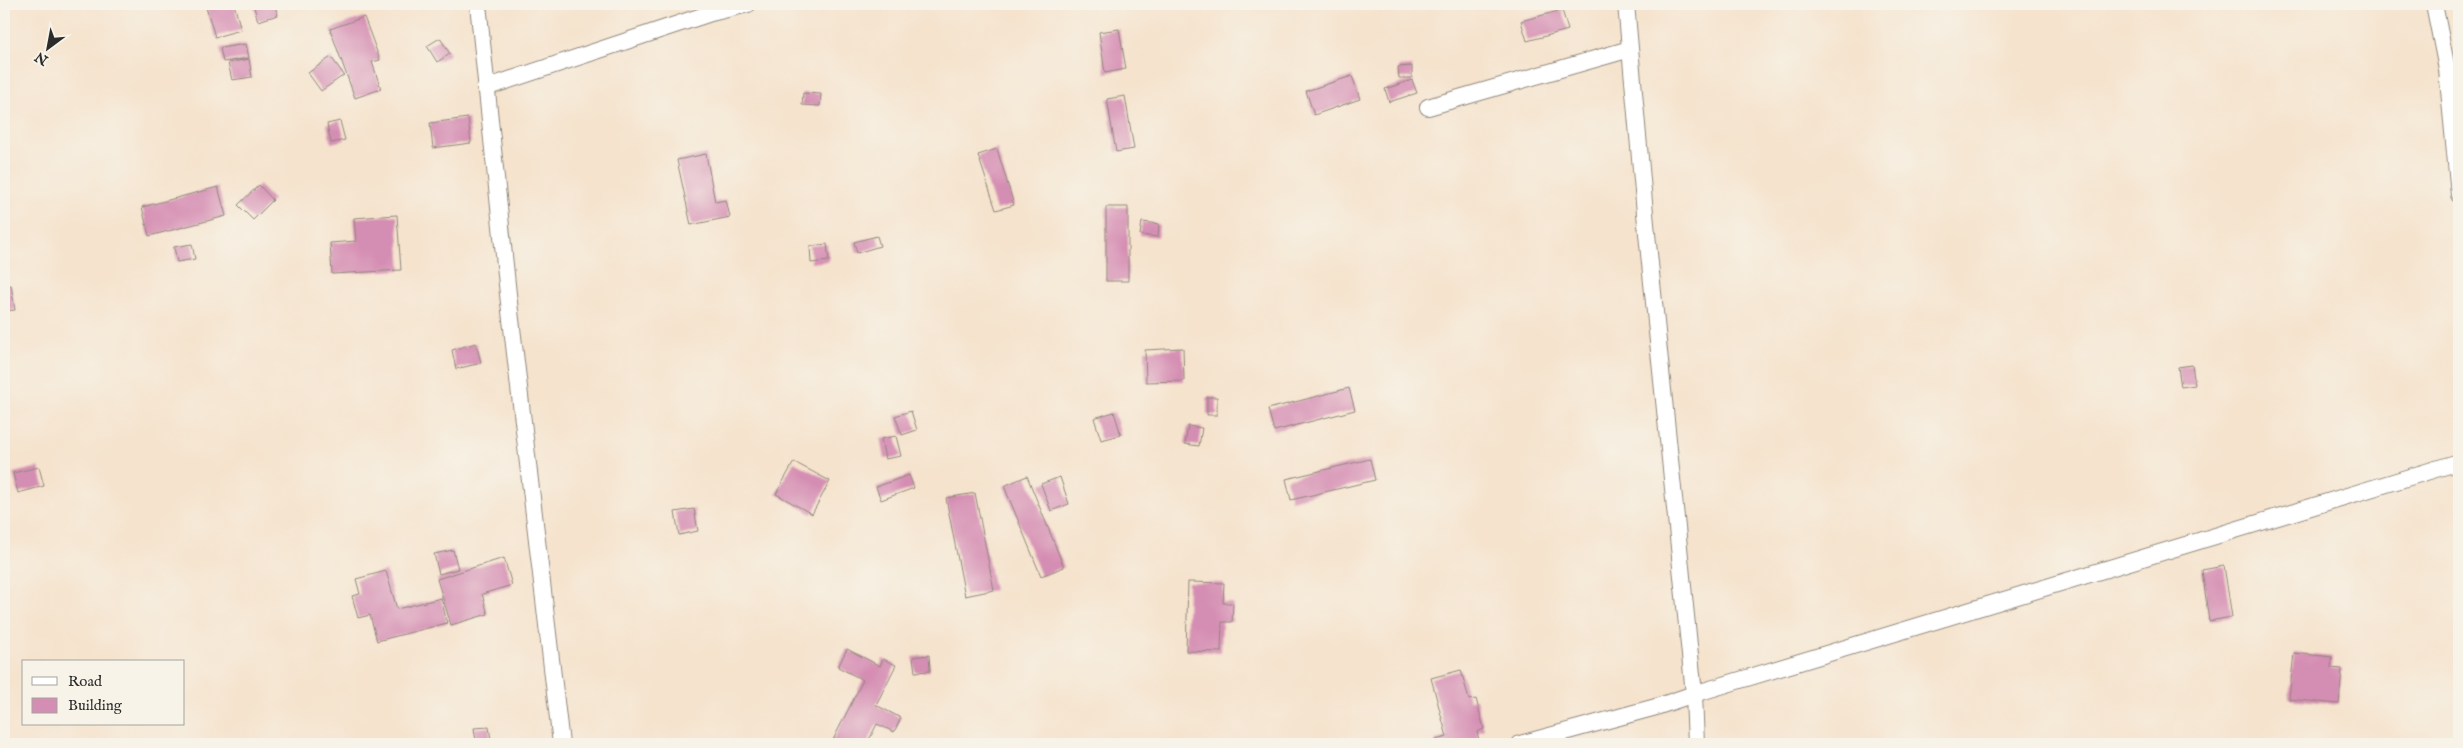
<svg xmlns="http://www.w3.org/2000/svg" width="2463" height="748" font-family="'IM FELL English',serif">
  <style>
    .building { fill: #d58eb3 }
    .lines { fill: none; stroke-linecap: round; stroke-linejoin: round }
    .minor-casing { stroke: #90877c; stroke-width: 18 }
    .minor { stroke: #fff; stroke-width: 16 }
  </style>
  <rect width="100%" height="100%" fill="#f7f3e8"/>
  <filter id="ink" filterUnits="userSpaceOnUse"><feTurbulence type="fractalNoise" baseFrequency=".02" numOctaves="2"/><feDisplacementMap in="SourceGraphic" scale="10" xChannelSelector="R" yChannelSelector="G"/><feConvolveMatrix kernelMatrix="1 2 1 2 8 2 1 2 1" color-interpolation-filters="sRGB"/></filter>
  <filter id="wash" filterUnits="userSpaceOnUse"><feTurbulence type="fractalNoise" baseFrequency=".0096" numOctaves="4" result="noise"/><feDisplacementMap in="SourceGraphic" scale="20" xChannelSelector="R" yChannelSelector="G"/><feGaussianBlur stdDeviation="1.12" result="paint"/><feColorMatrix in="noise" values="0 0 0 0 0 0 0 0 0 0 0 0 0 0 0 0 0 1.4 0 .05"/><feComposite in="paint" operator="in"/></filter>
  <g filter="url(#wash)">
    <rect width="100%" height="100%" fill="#f5e3cd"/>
    <g id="blocks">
      <path class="building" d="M205 4H234L241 30 215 37Z
        M253 4H274L278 15 258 21Z
        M1476 4H1492L1478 9Z
        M1562 10 1568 30 1527 41 1521 21Z
        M364 17 380 60 372 62 381 89 355 98 330 29Z
        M1119 29 1126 69 1105 73 1099 32Z
        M440 38 450 54 437 62 427 46Z
        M246 44 249 58 223 62 220 48Z
        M331 57 344 75 321 91 308 73Z
        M249 59 252 77 232 80 228 63Z
        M1412 66V78H1399L1398 67Z
        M1352 76 1360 99 1314 115 1306 91Z
        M1412 80 1417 93 1389 102 1385 89Z
        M803 93 821 94 820 106 802 105Z
        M1125 96 1134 149 1116 152 1107 99Z
        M468 118 471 143 433 148 430 123Z
        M340 121 345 140 331 143 327 124Z
        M997 149 1014 205 996 210 978 155Z
        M706 154 715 202 726 200 730 217 691 225 677 160Z
        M259 185 273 200 253 220 238 205Z
        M218 187 226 216 149 236 142 207Z
        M1106 207H1128V281H1106Z
        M397 215 401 270 332 274 330 243 356 241 354 218Z
        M1142 222 1159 224 1158 237 1140 235Z
        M877 236 880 246 857 253 854 242Z
        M192 244 195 259 177 262 174 247Z
        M827 244 829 261 811 263 810 246Z
        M11 285 15 310 4 311V286Z
        M476 343 481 363 456 369 452 350Z
        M1183 348 1184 381 1146 382 1145 350Z
        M2192 365 2195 385 2181 387 2178 367Z
        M1349 388 1355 410 1274 431 1268 409Z
        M1207 397H1217V415H1207Z
        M911 411 917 430 902 435 895 416Z
        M1114 412 1121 435 1101 440 1094 418Z
        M1188 426 1202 428 1199 446 1185 444Z
        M896 436 901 456 885 459 881 439Z
        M1370 459 1375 480 1291 500 1286 479Z
        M794 462 830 481 812 514 776 494Z
        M39 467 44 486 18 493 13 473Z
        M909 475 914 488 881 500 876 487Z
        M1027 476 1064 567 1041 576 1004 486Z
        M1060 477 1069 504 1051 511 1041 484Z
        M975 493 994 590 965 596 946 498Z
        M694 509 698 531 679 535 675 512Z
        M453 550 458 569 439 574 434 554Z
        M504 558 512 585 482 594 488 614 451 625 437 579Z
        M2224 566 2232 617 2209 621 2202 570Z
        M386 571 397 609 441 598 447 623 377 641 370 615 358 618 352 596 360 594 356 579Z
        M1188 582 1224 583 1223 603H1233L1232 622H1222L1221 652 1186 651Z
        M847 649 880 666 883 659 896 665 876 705 901 718 894 732 877 724 867 744H831L863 680 838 667Z
        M2294 653 2332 657 2331 668 2342 669 2339 704 2289 699Z
        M929 655 930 671 915 672 913 657Z
        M1461 670 1469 700 1476 699 1484 729 1477 732 1480 744H1436L1435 740 1447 737 1431 678Z
        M489 727 491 740 476 741 474 728Z
        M492 741V744H478V743Z"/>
    </g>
  </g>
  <g filter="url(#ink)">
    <use href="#blocks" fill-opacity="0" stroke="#90877c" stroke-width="1"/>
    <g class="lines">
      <g class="minor-casing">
        <path id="minor" d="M478 4 508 294 561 744
          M1626 4 1646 224 1694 694 2459 462
          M2434 4 2447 69 2459 195
          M485 88 711 13 748 4
          M1428 107 1630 49
          M1520 744 1656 707 1694 694 1696 744"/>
      </g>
      <use href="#minor" class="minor"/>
    </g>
  </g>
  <rect width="2463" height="748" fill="none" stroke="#f7f3e8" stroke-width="20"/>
  <rect x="22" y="660" width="162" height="65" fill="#f7f3e8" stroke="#a5a39c"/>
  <rect x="32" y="677" width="25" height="8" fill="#ffffff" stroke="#a5a39c"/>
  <text x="68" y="686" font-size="15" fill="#2b2b2b">Road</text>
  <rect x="32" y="698" width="25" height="15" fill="#d58eb3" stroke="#a5a39c"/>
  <text x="68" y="710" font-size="15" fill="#2b2b2b">Building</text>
  <g transform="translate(48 48) rotate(212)" stroke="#f7f3e8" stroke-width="4" paint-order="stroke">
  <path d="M0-4L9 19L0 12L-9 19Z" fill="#2b2b2b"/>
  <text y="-8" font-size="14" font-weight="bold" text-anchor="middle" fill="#2b2b2b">N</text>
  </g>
</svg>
